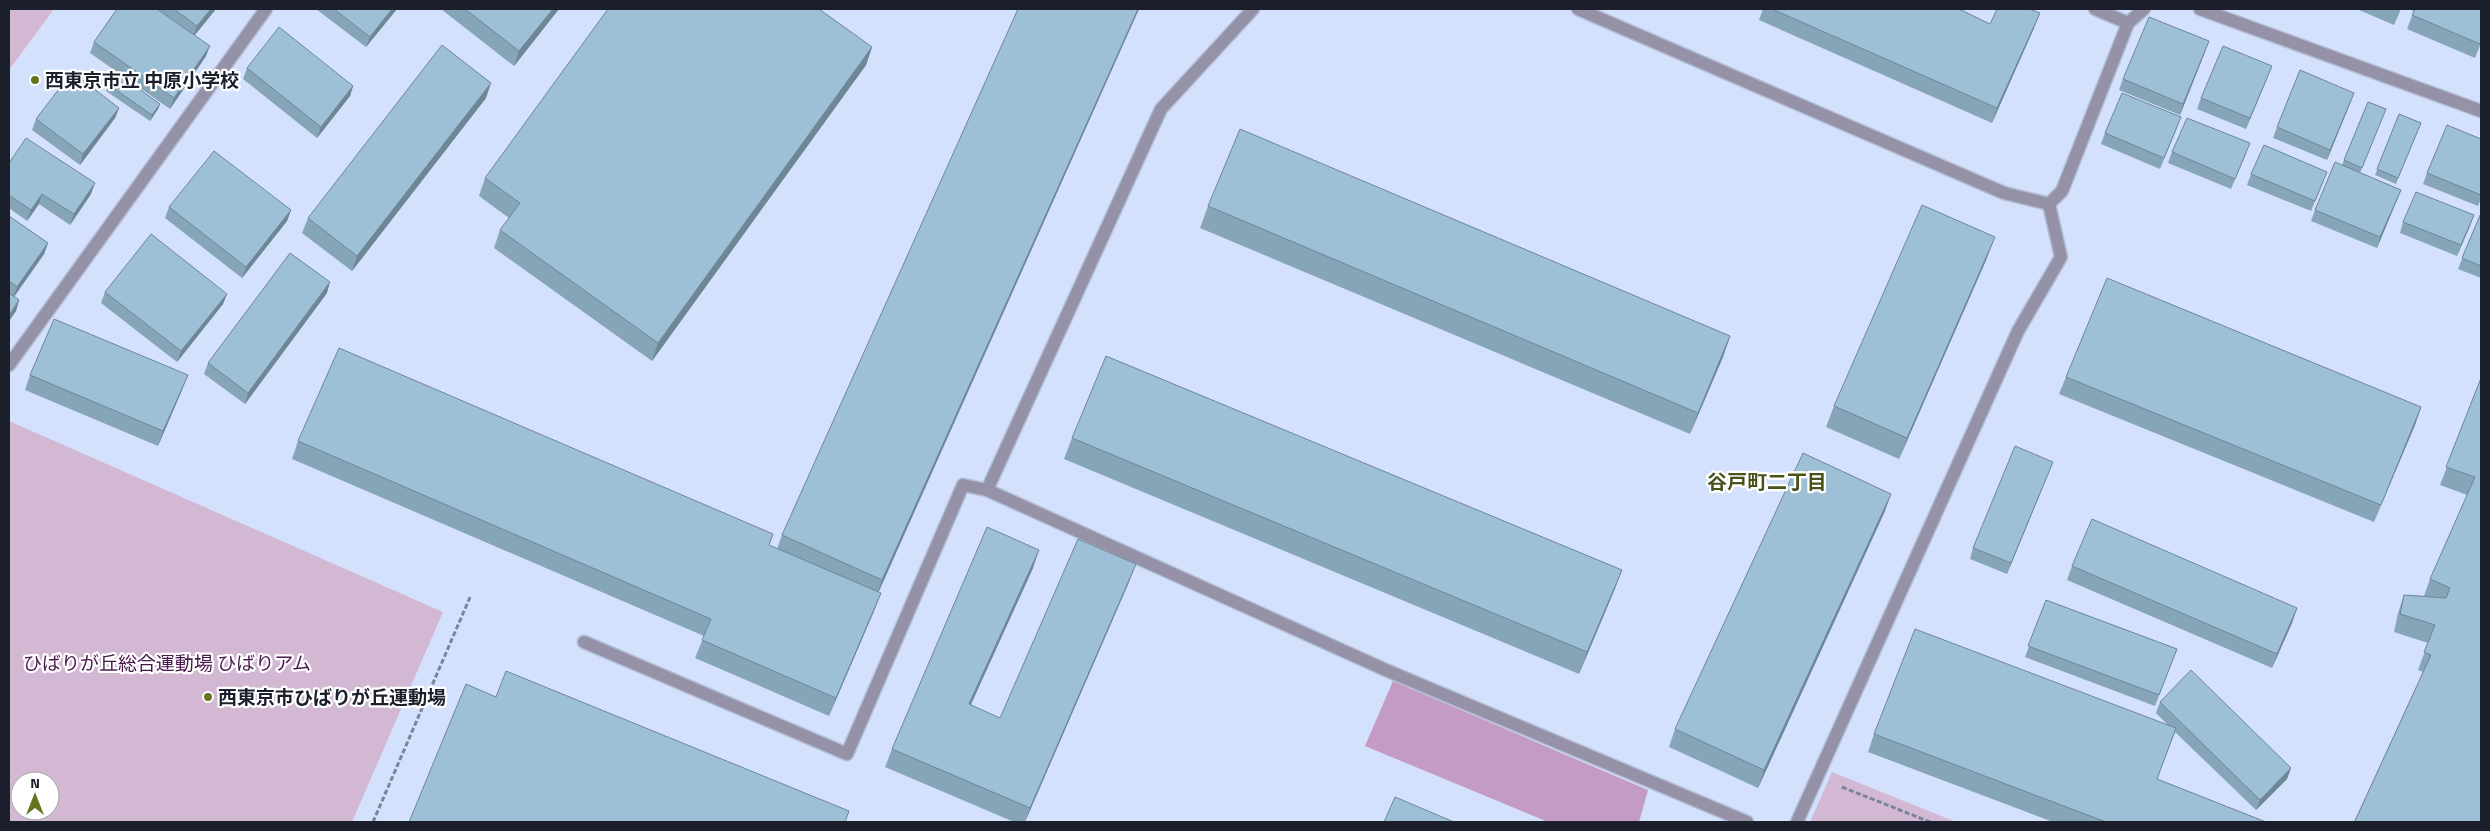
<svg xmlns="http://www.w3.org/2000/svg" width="2490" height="831" font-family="'Titillium Web','Noto Sans JP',sans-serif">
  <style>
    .green { fill: #d2b8d3; fill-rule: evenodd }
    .forest { fill: #c39bc5 }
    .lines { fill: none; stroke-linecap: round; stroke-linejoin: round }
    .lane-casing { stroke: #b3bed6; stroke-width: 15 }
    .street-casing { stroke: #b3bed6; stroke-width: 15 }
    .path { stroke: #7b8498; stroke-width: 3; stroke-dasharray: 5 2.5; stroke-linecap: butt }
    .lane { stroke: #9591a7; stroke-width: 12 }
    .street { stroke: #9591a7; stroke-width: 12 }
    .wall { fill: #87a5b8 }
    .shaded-wall { fill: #6e8696 }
    .building { fill: #9dc0d6; stroke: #6e8696 }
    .poi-dot { fill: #667420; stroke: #fff; stroke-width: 2 }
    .labels { text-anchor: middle; stroke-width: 4.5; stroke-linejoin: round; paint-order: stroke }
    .poi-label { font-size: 19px; font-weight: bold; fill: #1a1f2b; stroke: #fff; text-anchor: start }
    .park-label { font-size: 19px; fill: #49184d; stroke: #fff }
    .neighbourhood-label { font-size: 20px; font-weight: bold; fill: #48521a; stroke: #fff }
  </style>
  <rect width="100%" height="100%" fill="#d4e1fc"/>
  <path class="green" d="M9 9H54L9 70Z
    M9 421 443 612 352 822H9ZM20 781H50V811H20Z
    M1832 772 1956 822H1810Z"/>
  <path class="forest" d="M1393 681 1648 790 1639 822H1548L1365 746Z"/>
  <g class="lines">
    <g class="lane-casing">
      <path id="lane" d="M2095 9 2128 23"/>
    </g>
    <g class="street-casing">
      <path id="street" d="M1578 9 2004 193 2049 204
        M2200 9 2481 111
        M2049 204 2062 191 2128 23 2144 9
        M9 365 266 9
        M987 490 1161 109 1253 9
        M584 642 847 754 963 485 987 490 1388 671 1747 822
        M1797 822 2018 331 2061 257 2049 204"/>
    </g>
    <path class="path" d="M1842 787 1930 822
      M373 822 471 595"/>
    <use href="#lane" class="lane"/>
    <use href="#street" class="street"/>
  </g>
  <path class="wall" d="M117 9H216L195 35 206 56 170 109 90 53 94 42Z
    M316 9H397L366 47Z
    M441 9H559L514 66Z
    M1139 9 878 592 881 593 874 611 829 716 695 658 704 636 292 459 298 441 773 534 769 545 777 549 782 535Z
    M1763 9H1959L1990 24 2034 28 1992 123 1759 20Z
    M2359 9H2401L2394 25 2359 10Z
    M2408 9H2481V43L2475 58 2407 29 2414 11Z
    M872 47 866 65 652 361 494 248 500 230 509 218 479 196 485 178Z
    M2205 52 2180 115 2119 90 2123 79Z
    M247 68 353 86 350 96 317 138 243 79Z
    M2268 76 2246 129 2197 109 2201 98Z
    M109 85 160 104 158 109 150 121 106 91Z
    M2354 93 2327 160 2273 138 2277 127Z
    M486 98 352 271 302 233 308 218Z
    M2368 102 2386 109 2360 173 2401 190 2377 248 2311 221 2315 210 2342 165Z
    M119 108 115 118 80 165 32 130 36 119Z
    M2399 114 2421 123 2396 184 2375 175Z
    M2177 128 2160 169 2101 144 2105 133Z
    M2481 139V199L2478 206 2423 184 2427 173Z
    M2172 152 2246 154 2231 189 2168 163Z
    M9 163 91 194 70 225 39 204 27 221 9 208Z
    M2251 174 2323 182 2311 211 2247 185Z
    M1208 206 1730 336 1723 357 1690 434 1200 228Z
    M169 207 291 210 287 221 242 278 165 218Z
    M2481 213V278L2458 269Z
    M2474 215 2457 256 2400 233 2403 222Z
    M9 216 48 243 44 254 14 297 19 300 16 311 9 321Z
    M1987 258 1899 459 1826 427 1834 406Z
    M105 292 227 294 223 304 177 362 101 303Z
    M327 293 245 404 204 374 208 363Z
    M30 375 182 390 158 446 25 390Z
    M2066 377 2421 407 2415 425 2374 522 2059 394Z
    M2481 378V822H2354L2423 672 2418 670 2428 643 2394 632 2398 613 2404 595 2424 596 2430 579 2467 495 2440 485Z
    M1072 438 1622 570 1614 591 1579 674 1064 459Z
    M2049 472 2007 574 1970 559 1973 548Z
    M1885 511 1758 788 1669 747 1675 729Z
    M2072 566 2297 608 2292 623 2272 668 2067 580Z
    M1033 568 970 705 1000 718 1129 582 1025 822H1014L885 767 892 749Z
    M2046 600 2177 649 2155 706 2025 657Z
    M2160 702 2291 768 2287 779 2256 810 2175 732 2157 779 2266 822H2053L1868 752 1874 734 2169 726 2156 713Z"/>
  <path class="shaded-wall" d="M211 9H216L193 37 197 26Z
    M392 9H397L366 47 370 37Z
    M553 9H559L514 66 519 51Z
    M1138 9H1139L876 598 882 580Z
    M2040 13 2034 28 1992 123 1997 108Z
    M2209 41 2205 52 2180 115 2183 104Z
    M210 46 206 56 170 109 174 98Z
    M872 47 866 65 652 361 658 343Z
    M2272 66 2268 76 2246 129 2250 118Z
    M491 83 486 98 352 271 357 256Z
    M353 86 350 96 317 138 321 127Z
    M2354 93 2350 104 2327 160 2330 150Z
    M160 104 158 109 150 121 152 115Z
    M119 108 115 118 80 165 83 154Z
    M95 183 91 194 70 225 74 214Z
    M2401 190 2397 200 2377 248 2380 237Z
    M42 194 39 204 27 221 31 210Z
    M291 210 287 221 242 278 246 267Z
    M2474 215 2470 226 2457 256 2461 245Z
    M1995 237 1987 258 1899 459 1907 438Z
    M48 243 44 254 13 298 17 287Z
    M330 282 327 293 245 404 248 393Z
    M227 294 223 304 177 362 181 351Z
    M19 300 16 311 9 321V316Z
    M1730 336 1723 357 1690 434 1698 413Z
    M188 375 182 390 158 446 163 431Z
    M2421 407 2415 425 2374 522 2381 505Z
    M2053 462 2049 472 2007 574 2011 563Z
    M1891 494 1885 511 1758 788 1764 770Z
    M1039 550 1033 568 963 722 969 704Z
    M1136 564 1129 582 1025 822 1030 808Z
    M1622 570 1614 591 1579 674 1587 652Z
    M881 593 874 611 829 716 836 698Z
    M2297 608 2292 623 2272 668 2277 654Z
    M2291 768 2287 779 2256 810 2260 800Z"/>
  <path class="building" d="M117 9H157L210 46 174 98 94 42Z
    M174 9H211L197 26Z
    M334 9H392L370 37Z
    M465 9H553L519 51Z
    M608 9H819L872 47 658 343 500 230 520 203 485 178Z
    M1018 9H1138L882 580 782 535Z
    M1772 9H1959L1990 24 1997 9H2029L2040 13 1997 108Z
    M2415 9H2481V41L2480 44 2412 15Z
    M2149 17 2209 41 2183 104 2123 79Z
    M279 27 353 86 321 127 247 68Z
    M442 45 491 83 357 256 308 218Z
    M2223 46 2272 66 2250 118 2201 98Z
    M2300 70 2354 93 2330 150 2277 127Z
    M72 72 119 108 83 154 36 119Z
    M117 73 160 104 152 115 109 85Z
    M2122 93 2181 117 2164 158 2105 133Z
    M2368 102 2386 109 2362 168 2344 160Z
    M2399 114 2421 123 2398 178 2377 169Z
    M2187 118 2250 143 2235 179 2172 152Z
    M2447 125 2481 139V195L2427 173Z
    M1240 129 1730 336 1698 413 1208 206Z
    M26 138 95 183 74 214 42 194 31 210 9 195V163Z
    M2264 145 2327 172 2315 201 2251 174Z
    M214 151 291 210 246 267 169 207Z
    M2335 162 2401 190 2380 237 2315 210Z
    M2416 192 2474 215 2461 245 2403 222Z
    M1922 205 1995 237 1907 438 1834 406Z
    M2481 213V266L2462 258Z
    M9 216 48 243 17 287 9 281Z
    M151 234 227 294 181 351 105 292Z
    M290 253 330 282 248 393 208 363Z
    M2107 278 2421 407 2381 505 2066 377Z
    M9 293 19 300 9 316Z
    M54 319 188 375 163 431 30 375Z
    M339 348 773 534 769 545 881 593 836 698 702 640 711 619 298 441Z
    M1106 356 1622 570 1587 652 1072 438Z
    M2481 378V822H2358L2355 821 2431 655 2424 652 2435 625 2400 614 2404 595 2446 598 2450 588 2430 579 2475 477 2446 467Z
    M2015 446 2053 462 2011 563 1973 548Z
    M1803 453 1891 494 1764 770 1675 729Z
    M2092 519 2297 608 2277 654 2072 566Z
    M987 527 1039 550 969 704 1000 718 1078 539 1136 564 1030 808 892 749Z
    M2046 600 2177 649 2159 695 2028 646Z
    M1915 629 2176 728 2157 779 2266 822H2106L1874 734Z
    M2191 670 2291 768 2260 800 2160 702Z
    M506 671 849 811 845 822H409L466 684 496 697Z
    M1395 797 1454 822H1384Z"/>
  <g class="poi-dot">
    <circle cx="35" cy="80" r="5"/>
    <circle cx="208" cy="697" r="5"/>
  </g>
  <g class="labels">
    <g class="poi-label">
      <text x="45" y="87">西東京市立 中原小学校</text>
      <text x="218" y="704">西東京市ひばりが丘運動場</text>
    </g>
    <g class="park-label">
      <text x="167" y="670">ひばりが丘総合運動場 ひばりアム</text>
    </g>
    <g class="neighbourhood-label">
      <text x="1767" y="489">谷戸町二丁目</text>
    </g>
  </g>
  <rect width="2490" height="831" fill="none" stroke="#1a1f2b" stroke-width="20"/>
  <g transform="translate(35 796)"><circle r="24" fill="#ffffff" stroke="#a3a5aa"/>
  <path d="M0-4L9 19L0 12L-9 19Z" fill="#667420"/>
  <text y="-8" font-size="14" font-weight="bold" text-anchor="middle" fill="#1a1f2b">N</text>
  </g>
</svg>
